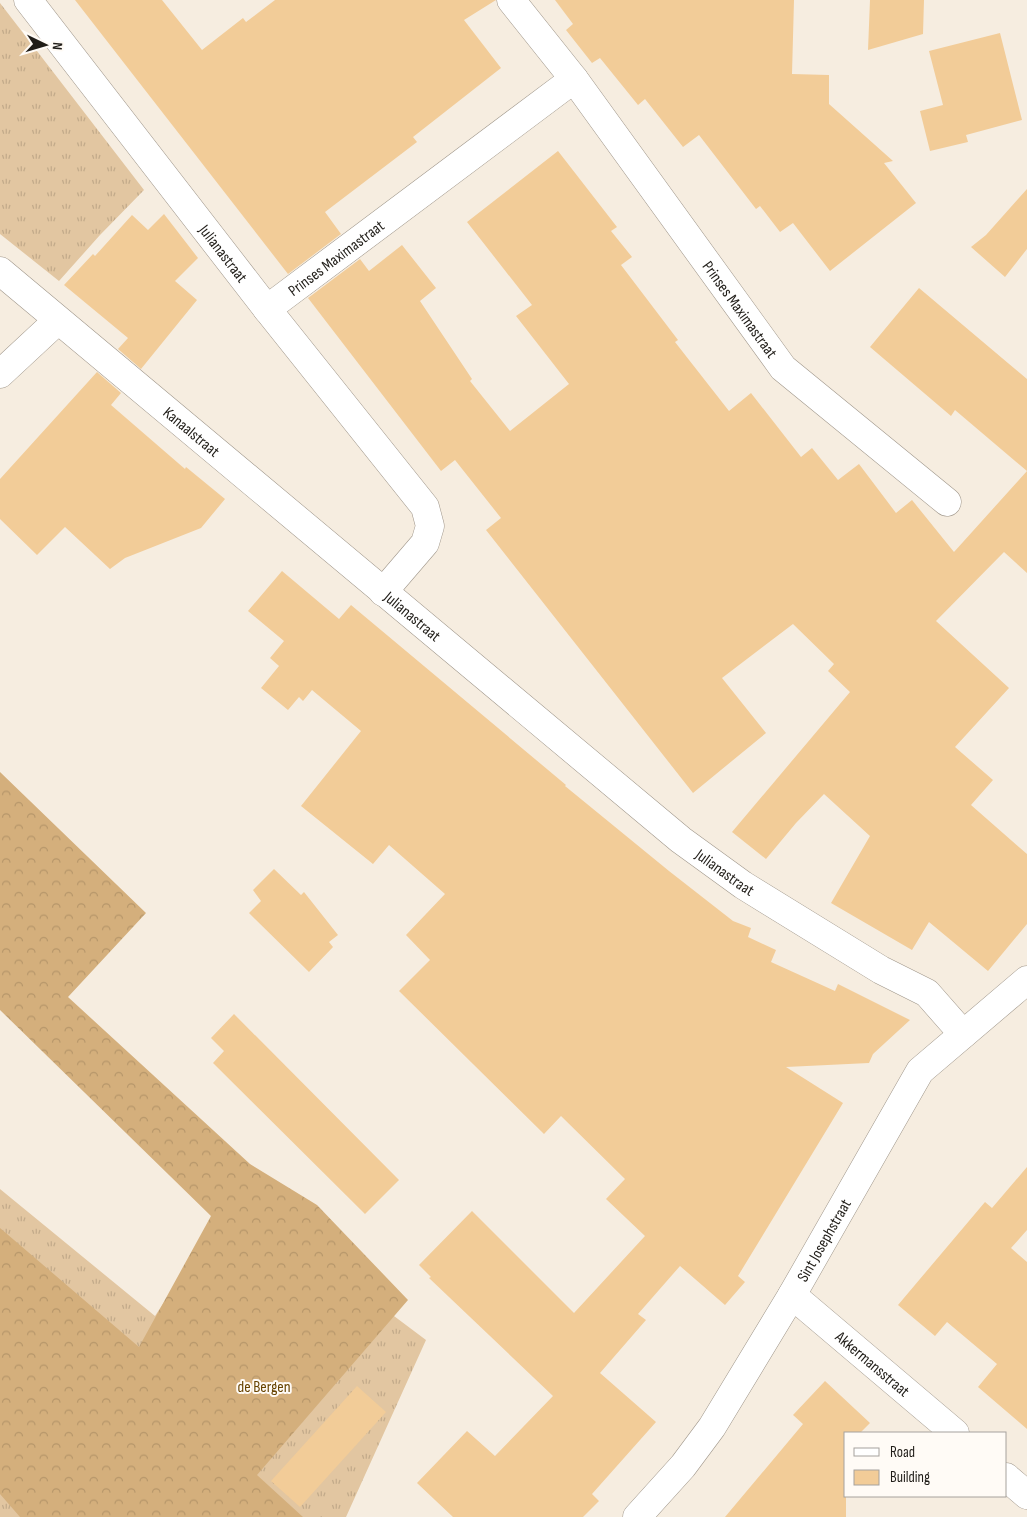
<svg xmlns="http://www.w3.org/2000/svg" width="1027" height="1517" font-family="'Sofia Sans Condensed',sans-serif">
  <style>
    .grass { fill: url(#grass-tufts) }
    .forest { fill: url(#forest-crowns) }
    .building { fill: #f2cc98 }
    .lines { fill: none; stroke-linecap: round; stroke-linejoin: round }
    .street-casing { stroke: #9f968a; stroke-width: 29 }
    .street { stroke: #fff; stroke-width: 28 }
    .labels { text-anchor: middle; stroke-width: 4; stroke-linejoin: round; paint-order: stroke }
    .street-label { font-size: 16px; fill: #201d18; stroke: #fffbf6 }
    .park-label { font-size: 16px; fill: #674300; stroke: #fffbf6 }
  </style>
  <defs>
    <pattern id="grass-tufts" width="24" height="20" patternUnits="userSpaceOnUse" patternTransform="scale(1.25)"><rect width="24" height="20" fill="#e2c6a1"/><path d="M3 7l-1-3M5 7V3M7 7l1-3M15 17l-1-3M17 17v-4M19 17l1-3" fill="none" stroke="#c2aa8a"/></pattern>
    <pattern id="forest-crowns" width="20" height="18" patternUnits="userSpaceOnUse" patternTransform="scale(1.25)"><rect width="20" height="18" fill="#d4af7c"/><path d="M2 6a3 3 0 1 1 6 0M12 15a3 3 0 1 1 6 0" fill="none" stroke="#b6966a"/></pattern>
  </defs>
  <rect width="100%" height="100%" fill="#f6ede0"/>
  <path class="grass" d="M0 3 144 190 100 235 59 281 0 234Z
    M0 1189 155 1316 234 1196 426 1340 346 1517H0Z"/>
  <path class="forest" d="M0 772 146 913 68 997 250 1164 317 1205 408 1300 257 1475 303 1517H20L0 1494V1228L139 1347 211 1216 0 1010Z"/>
  <path class="building" d="M75 0H162L202 50 243 18 246 22 275 0H496L464 20 501 68 413 137 417 142 325 212 341 234 288 274Z
    M555 0H794L792 74 829 75V104L893 161 884 163 916 203 830 271 793 223 780 232 760 206 756 209 699 135 683 147 645 99 638 105 600 58 592 63 566 30 573 24Z
    M870 0H924L923 34 868 50Z
    M1000 33 1022 120 966 135 968 142 930 151 920 111 943 105 929 51Z
    M558 151 617 227 611 231 632 257 621 265 678 340 675 342 729 411 751 393 801 457 812 448 838 480 859 464 896 513 912 500 954 552 1027 471V573L1004 552 936 621 1009 688 955 747 993 780 971 805 1027 854V924L988 971 929 922 912 950 831 903 870 836 824 794 796 823 766 859 732 832 850 692 828 671 834 664 793 624 722 678 766 733 693 793 486 530 501 518 455 460 441 471 308 298 360 259 369 271 402 245 436 288 420 301 472 379 470 381 510 431 569 384 516 316 532 305 467 222Z
    M1027 189V249L1005 277 971 247 986 235Z
    M164 214 198 258 175 281 197 300 141 369 118 349 128 338 64 285 93 254 95 256 132 215 148 230Z
    M919 288 1027 379V471L955 410 951 416 870 347Z
    M97 372 121 393 111 405 185 469 186 467 225 499 201 528 125 558 110 569 65 527 37 555 0 519V479Z
    M282 571 339 619 351 605 566 785 565 786 669 871 733 921 751 928 748 937 776 950 771 962 835 991 838 984 910 1020 873 1054 869 1063 786 1067 843 1103 738 1276 745 1282 725 1305 680 1266 638 1314 646 1320 600 1373 656 1422 592 1494 599 1501 583 1517H453L417 1483 467 1431 495 1456 553 1396 429 1278 431 1277 419 1265 472 1211 574 1313 645 1236 606 1199 625 1179 561 1116 544 1134 399 991 430 960 406 935 445 894 389 845 373 864 301 806 361 731 312 690 303 701 299 697 288 710 261 688 279 666 270 658 284 641 248 611Z
    M274 869 301 895 304 892 338 935 329 942 333 947 309 972 249 913 261 901 253 890Z
    M234 1014 399 1180 365 1214 213 1063 224 1051 211 1038Z
    M1027 1167V1230L1011 1248 1027 1262V1429L978 1387 997 1364 947 1322 935 1336 898 1305 985 1202 992 1208Z
    M825 1381 870 1423 860 1433H846V1517H725L803 1424 793 1415Z
    M357 1386 386 1412 300 1507 271 1481Z"/>
  <g class="lines">
    <g class="street-casing">
      <g id="street">
        <path id="s1" d="M28 0 267 309 425 507 430 526 425 543 383 592"/>
        <path id="s2" d="M511 0 574 79 783 368 947 502"/>
        <path id="s3" d="M0 271 681 840 743 885 881 970 927 993 963 1034"/>
        <path id="s4" d="M267 309 574 79"/>
        <path d="M0 374 57 321"/>
        <path id="s5" d="M792 1295 955 1433"/>
        <path d="M1006 1477 1027 1495"/>
        <path id="s6" d="M637 1517 683 1466 712 1427 792 1295 920 1071 1027 980"/>
      </g>
    </g>
    <use href="#street" class="street"/>
  </g>
  <g class="labels">
    <g class="street-label">
      <text dy="6" stroke="none"><textPath href="#s1" startOffset="320">Julianastraat</textPath></text>
      <text dy="6" stroke="none"><textPath href="#s4" startOffset="86">Prinses Maximastraat</textPath></text>
      <text dy="6" stroke="none"><textPath href="#s2" startOffset="385">Prinses Maximastraat</textPath></text>
      <text dy="6" stroke="none"><textPath href="#s3" startOffset="250">Kanaalstraat</textPath></text>
      <text dy="6" stroke="none"><textPath href="#s3" startOffset="538">Julianastraat</textPath></text>
      <text dy="6" stroke="none"><textPath href="#s3" startOffset="942">Julianastraat</textPath></text>
      <text dy="6" stroke="none"><textPath href="#s6" startOffset="335">Sint Josephstraat</textPath></text>
      <text dy="6" stroke="none"><textPath href="#s5" startOffset="106">Akkermansstraat</textPath></text>
    </g>
    <g class="park-label">
      <text x="264" y="1392">de Bergen</text>
    </g>
  </g>
  <rect x="844" y="1432" width="162" height="65" fill="#fffbf6" stroke="#a6a29d"/>
  <rect x="854" y="1448" width="25" height="8" fill="#ffffff" stroke="#a6a29d"/>
  <text x="890" y="1457" font-size="15" fill="#201d18">Road</text>
  <rect x="854" y="1470" width="25" height="15" fill="#f2cc98" stroke="#a6a29d"/>
  <text x="890" y="1482" font-size="15" fill="#201d18">Building</text>
  <g transform="translate(45 45) rotate(95)" stroke="#fffbf6" stroke-width="4" paint-order="stroke">
  <path d="M0-4L9 19L0 12L-9 19Z" fill="#201d18"/>
  <text y="-8" font-size="14" font-weight="bold" text-anchor="middle" fill="#201d18">N</text>
  </g>
</svg>
